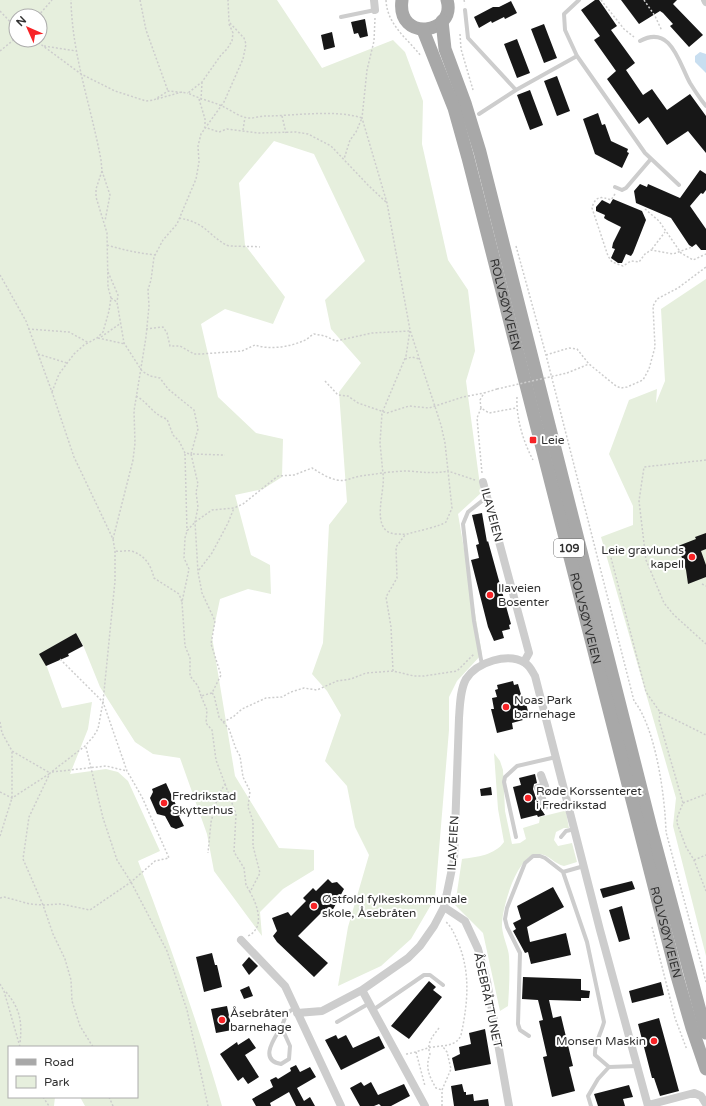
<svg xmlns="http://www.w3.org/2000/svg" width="706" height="1106" font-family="'Varela Round',sans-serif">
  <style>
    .green { fill: #e6efdd; fill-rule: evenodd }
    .water { fill: #c8def0 }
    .building { fill: #171717 }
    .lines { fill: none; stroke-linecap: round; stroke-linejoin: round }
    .path { stroke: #cdcdcd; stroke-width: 1.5; stroke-dasharray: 2 2; stroke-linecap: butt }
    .lane { stroke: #cdcdcd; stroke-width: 4 }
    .street { stroke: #cdcdcd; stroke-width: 8 }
    .primary { stroke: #a8a8a8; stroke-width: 13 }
    .path-bridge { stroke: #cdcdcd; stroke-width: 1.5; stroke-dasharray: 2 2; stroke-linecap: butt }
    .poi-dot { fill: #f72326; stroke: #fff; stroke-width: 1.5 }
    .labels { text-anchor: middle; stroke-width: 4; stroke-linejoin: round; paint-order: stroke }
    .shield { fill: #fff; stroke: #6e6e6e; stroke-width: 1 }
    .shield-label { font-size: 11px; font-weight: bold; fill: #303030 }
    .street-label { font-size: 12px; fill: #303030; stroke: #fff }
    .poi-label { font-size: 12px; fill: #303030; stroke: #fff; text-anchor: start }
  </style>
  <rect width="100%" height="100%" fill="#fff"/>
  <path class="green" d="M0 0H277L322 68 393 40 405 52 423 101 422 144 448 260 468 290 475 351 466 381 481 493 458 514 482 654 457 681 449 697V730L435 898 411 939 381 966 338 986 348 927 369 855 355 827 347 786 325 761 341 715 327 691 312 674 323 643 329 525 347 502 339 392 361 363 331 329 325 300 365 261 314 154 274 141 239 183 245 245 285 297 273 324 225 309 201 324 218 397 256 433 283 439 282 477 263 489 235 495 251 555 270 565 271 594 248 589 220 599 212 637 235 776 279 848 314 850V870L283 889 260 912 262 936 214 871 207 834 180 758 153 754 135 742 100 687 83 645 76 633 40 654 47 667 62 708 92 702 88 729 70 774 106 769 118 772 128 781 160 851 138 861C169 942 198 1023 222 1106H85L80 1097H137V1047H9V1097H55L54 1106H0ZM16 16H40V40H16Z
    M706 279V956L673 826 676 798 601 537 633 525V506L609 454 629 400 657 389 656 403 665 381 661 309Z
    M494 753 500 761 503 770 505 811 512 844 520 843 526 839 523 828 539 823 540 817 564 811 566 812 569 828H564L556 832 554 840 558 846 572 843 577 862 564 866C554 864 548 853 537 854 517 855 501 910 502 927 503 938 509 949 509 957 510 973 509 990 508 1006L500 1011 483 933 455 905 462 859C477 857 495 855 504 842L498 809Z"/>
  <path class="water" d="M700 52 706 54V73L695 62V56Z"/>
  <path class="building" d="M595 0H599L617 26 611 30 635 63 626 70 643 95 652 89 667 110 690 94 706 116V153L688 131 667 145 648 117 639 124 607 79 616 71 594 40 600 36 581 10Z
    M621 0H677L673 4 703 35 689 47 670 26 673 24 663 13 660 11 639 24Z
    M511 1 517 13 505 19 504 17 492 23 491 21 479 28 474 17 493 7H499Z
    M365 19 368 36 360 38 358 33 354 34 351 22Z
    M544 24 557 58 544 63 531 29Z
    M332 32 335 47 324 50 321 35Z
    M517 39 530 73 517 78 504 44Z
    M557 76 570 111 557 116 544 81Z
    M530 90 543 125 530 130 517 95Z
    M598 113 602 125 605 124 611 141 628 149 627 152 629 153 622 168 595 154 583 119Z
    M700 170 706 174V190L703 194 701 193 690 206 706 229V250H701L696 244 692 247 689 245 671 218 636 203 634 191 640 184 647 187 648 184 680 198Z
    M613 199 642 211 646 220 633 253 631 256 626 254 622 263H618L611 258 615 249 612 248 613 243 621 227 607 220 604 218 605 215 596 211V207L602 200 610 204Z
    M482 513 487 542 488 541 511 624 509 625 510 629 502 631 504 638 494 641 488 627 471 560 479 558 476 545 479 544 472 515Z
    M706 533V549L701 551 706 565V577L688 584 686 570 678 546 696 539 695 537Z
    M76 633 83 646 68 654 69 656 46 666 39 654Z
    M513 681 514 685 518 684 524 705 526 704 528 711 524 712 525 716 523 717V720L512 723 513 729 497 733 491 709H494L492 698 497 697 495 690 498 689 497 685Z
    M535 774 537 783 534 784 533 789 538 804 545 815 538 817 537 815 521 819 513 787 521 785 519 778Z
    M166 783 181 816H179L184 826 176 829 171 827 165 816 157 814 150 798 153 792 152 789Z
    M491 787 492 795 481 796 480 789Z
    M328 879 332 883 337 882 344 889 331 913 326 908 298 936 328 963 314 977 277 942 273 936 277 931 272 918 288 912 291 916 306 901 303 898 313 888 316 891Z
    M632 881 635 889 603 898 600 889Z
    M553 887 564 907 527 927 530 942 566 933 571 955 531 964 528 952 525 953 513 931 516 929 513 923 521 919 517 906Z
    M622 906 630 939 619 942 609 910Z
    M212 953 215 965H217L222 987 204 992 196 957Z
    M249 957 258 966 249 975 242 965Z
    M523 977 581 979V990L590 991 589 998H581V1001L549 1000 553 1018 561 1016 573 1066 569 1067 575 1091 552 1097 543 1057 547 1056 539 1021 543 1020 538 1000 522 999Z
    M429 981 436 987 433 990 442 997 409 1039 391 1026Z
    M661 982 664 995 632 1003 629 991Z
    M249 986 253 996 244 999 240 990Z
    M227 1006 232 1030 216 1033 211 1009Z
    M659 1018 679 1091 660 1096 654 1078H652L638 1024Z
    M485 1029 491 1064 455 1071 452 1058 460 1054 459 1047 471 1044 469 1033Z
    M336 1035 338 1039 346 1035 353 1048 379 1036 385 1048 341 1070 325 1040Z
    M249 1038 256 1048 245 1055 259 1077 248 1084 243 1077 238 1081 220 1054 237 1042 238 1045Z
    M296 1065 300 1072 310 1067 316 1077 297 1088 304 1101 310 1097 315 1106H296L289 1092 270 1103 271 1106H256L252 1099 273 1087 270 1080 276 1077 278 1079 291 1071 290 1068Z
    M361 1082 364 1086 371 1082 378 1095 404 1084 410 1096 391 1106H381L379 1104 374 1106H360L350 1088Z
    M462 1084 464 1092H466V1095L473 1094 474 1101 488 1099 489 1106H454L451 1086Z
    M629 1085 633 1097 623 1099 625 1106H598L594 1094Z"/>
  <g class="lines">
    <path class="path" d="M140 0 146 30 168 91
      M386 0C387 25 407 38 421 56
      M464 0 465 4
      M601 0 624 29 634 37
      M644 0 655 16 662 31
      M0 11 16 28
      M38 16 52 0
      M375 18 374 41 367 70 362 118 387 203 410 330 441 425 445 443 448 471 475 480
      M229 24 233 33 232 41 227 49 221 55 202 82 188 93C199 99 211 101 222 106 231 110 240 118 250 118 255 118 260 116 265 116 295 116 334 109 362 118L356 132 350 140 344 159
      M460 34 461 49 473 90
      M35 40 81 74 115 91 146 101 154 100 168 91 188 93
      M44 46 76 51
      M0 51 16 38
      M157 99 182 92
      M199 99 205 119V125
      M201 100 202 82
      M282 116 286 133
      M204 127 219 132 227 129 258 133 296 132 308 134 331 146 368 185 387 203
      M243 130 245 117
      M102 171 110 195 105 221
      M615 194 611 200C601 196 595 196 592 208L608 256 612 262 623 266 631 261 639 262 645 254 651 250 673 254 692 247
      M645 209 659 221 681 253 693 260 706 254
      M179 218C206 223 206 233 226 245 230 247 254 246 260 247
      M107 245C123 250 138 253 155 255
      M516 246 546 355 634 701C656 728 665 797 666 832L706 982
      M652 249 665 232
      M108 272 118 295 117 302
      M0 275 26 321 52 392 74 457 113 539 115 551V581L103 702 98 729 93 737 85 746 50 773 29 817 23 859 43 905 53 934 65 959 71 980 72 1001 80 1026 93 1047
      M111 298 117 302 124 343 142 371 150 376 160 378 168 389 194 410 198 429 191 454 225 455
      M28 329 69 332 89 343
      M146 329 163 327 167 333 170 346H180L194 354H201L242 351 255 345C269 350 289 347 303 341 307 340 310 336 314 334L325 336 336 341 372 333 409 331
      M101 337 121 323
      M98 338 125 344
      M38 354 67 363
      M546 355 569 348 577 349 589 364 616 386 621 388 627 387 643 380 649 369 655 347 653 306 657 299 678 288 706 267
      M405 359 412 357 419 359
      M567 373 589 364
      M325 381 338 395 348 396 358 403 387 413 409 406 429 408 463 397 484 393
      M52 392 59 374 74 354 84 345 97 338 103 332 109 311 111 298 108 287 107 233 96 197V189L102 171 101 160C91 106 72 55 71 0
      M136 396C148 402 153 415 167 419L173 435 179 441 185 453 191 454 198 484 196 492 198 507 195 522 198 572 202 593 215 621 211 644 221 675 212 693 201 696 207 710 206 723 212 730 216 760 225 784 218 796 211 822 208 853
      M517 397C516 418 523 441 533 460
      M481 408 480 400 484 393 497 389
      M185 454 187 531
      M706 460 644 467 639 501 646 560 664 603 674 615 706 644
      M482 473 477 418 481 408 489 413 516 408
      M113 539 133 460 135 443 134 411 146 337 149 306 148 290 151 280 154 257 163 240 177 224 196 179 199 162 198 146 201 134 224 102 243 59 246 44 244 38 229 22 228 0
      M609 550 646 692 660 712 706 735
      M116 551C121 552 126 550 131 551 145 555 151 565 154 578L179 594 182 602
      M199 570 212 553 228 523 234 508
      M702 584 706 586
      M393 671 391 627 386 597 397 578 396 547 405 535
      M212 693 214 695 219 717 229 729 236 749 240 756 243 777 250 791 248 807 253 821V846L260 873 250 892C258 906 265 928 248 936
      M201 696 198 686 190 676V658L185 646 182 602 189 569 184 558 185 538 187 531 195 522 212 510 234 508 243 504 278 476 294 475 312 468C319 472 327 478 337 480 346 482 352 477 361 476 376 474 393 471 408 471 422 472 433 474 448 471L452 508 446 522C441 526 418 531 411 533 405 535 401 534 395 534 369 531 386 490 383 474L380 443 382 413 406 356 410 330
      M660 712 659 720 683 803 677 818V823L686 847 694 860 706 891
      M0 722 2 733 12 751 50 773
      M223 722 233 717 242 709 266 698 282 697 291 692 304 688 317 690 337 681 351 679 366 673 393 671 414 676H424L457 671 474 654
      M86 747 103 818 117 860 131 882 167 951 187 1010 208 1106
      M52 772 106 766 127 771
      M225 784 236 814 234 852 244 868 246 885 250 892
      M0 792 12 798 49 774
      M683 803 706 794
      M0 836 12 798V751
      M694 860 706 855
      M0 898 4 897 30 904 43 905 61 904 90 910 131 882 155 861 169 858 142 797 127 771 103 702 60 659
      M652 927 675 1018 687 1050
      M0 984 4 991 20 1047
      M6 992C21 1010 22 1022 20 1044
      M439 1028C433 1036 426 1043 430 1054 425 1067 429 1076 436 1088L442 1090
      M416 1052 425 1086
      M406 1054C414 1053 421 1050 428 1048 439 1045 456 1048 461 1035 468 1003 471 971 457 940 454 933 451 926 445 921
      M43 1097 49 1106
      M109 1097 113 1106
      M442 1106V1090L451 1069 447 1052 443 1047"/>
    <path class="lane" d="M579 0 564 14 565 30 577 56 645 153 679 185
      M465 10 468 38 516 90 577 56
      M341 17 375 10
      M640 41C671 24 679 63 690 83 695 91 700 99 706 106
      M479 114 516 90
      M615 187 622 190 626 188 650 160
      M482 665 474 621 463 524 468 512 487 497
      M544 808 568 802
      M516 837 504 782 505 777 517 766 556 757
      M561 837 566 831 575 829
      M563 872 587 942 604 1022C601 1034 594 1043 595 1055L609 1067 637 1066
      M373 1010 424 975H430L443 985
      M337 1022 368 1004
      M281 1026 290 1046 289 1059 281 1064C258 1060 275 1038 281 1027 287 1017 283 1014 295 1008
      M529 1036 520 1030 518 1024 520 953 507 927 505 919 507 908 525 863 533 856H540L545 858 563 872 584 866
      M591 1106 588 1096 598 1079 609 1067"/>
    <path class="street" d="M374 0 375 10
      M705 0 706 2
      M483 482 529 653 524 662
      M538 788 545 786 541 775
      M539 788 543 802
      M444 907 465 921 478 949 487 981 509 1106
      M241 940 285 986 341 1106
      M362 990 425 1106
      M297 1013 322 1011 362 990 408 958 420 946 434 926 444 907 454 859 459 718C460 705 460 690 466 679 477 662 508 652 525 663 530 666 532 671 535 676L600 930 648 1106
      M648 1105 694 1093 701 1096 706 1104"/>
    <g class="primary">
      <path d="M402 0C396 43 457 34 447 0"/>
      <path d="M442 21 445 49 465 103 480 152 651 828 706 1033"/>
      <path id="s1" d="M423 30 454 108 468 158 677 976 692 1028 706 1069"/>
    </g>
    <path class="path-bridge" d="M497 389 567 373"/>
  </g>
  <g class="poi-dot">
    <rect x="529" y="436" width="8" height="8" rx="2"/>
    <circle cx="692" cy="557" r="4"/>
    <circle cx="490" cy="595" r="4"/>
    <circle cx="506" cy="707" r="4"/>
    <circle cx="528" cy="798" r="4"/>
    <circle cx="164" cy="803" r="4"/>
    <circle cx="314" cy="906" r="4"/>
    <circle cx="222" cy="1020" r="4"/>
    <circle cx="654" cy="1041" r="4"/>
  </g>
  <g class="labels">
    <rect class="shield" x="554" y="539" width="30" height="18" rx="3"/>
    <g class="shield-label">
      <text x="569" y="552">109</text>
    </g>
    <g class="street-label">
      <text dy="4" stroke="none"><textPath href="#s1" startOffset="287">ROLVSØYVEIEN</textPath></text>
      <text transform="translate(492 515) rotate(75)" y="4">ILAVEIEN</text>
      <text dy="4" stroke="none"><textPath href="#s1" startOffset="611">ROLVSØYVEIEN</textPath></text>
      <text transform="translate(453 843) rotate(-87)" y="4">ILAVEIEN</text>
      <text dy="4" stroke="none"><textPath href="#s1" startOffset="935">ROLVSØYVEIEN</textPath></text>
      <text transform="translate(488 1000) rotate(78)" y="4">ÅSEBRÅTTUNET</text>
    </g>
    <g class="poi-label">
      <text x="541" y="444">Leie</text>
      <text x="684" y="554" text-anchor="end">Leie gravlunds<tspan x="684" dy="14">kapell</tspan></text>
      <text x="498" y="592">Ilaveien<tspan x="498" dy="14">Bosenter</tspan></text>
      <text x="514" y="704">Noas Park<tspan x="514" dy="14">barnehage</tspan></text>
      <text x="536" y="795">Røde Korssenteret<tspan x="536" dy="14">i Fredrikstad</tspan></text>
      <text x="172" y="800">Fredrikstad<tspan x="172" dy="14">Skytterhus</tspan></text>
      <text x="322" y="903">Østfold fylkeskommunale<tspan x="322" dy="14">skole, Åsebråten</tspan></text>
      <text x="230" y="1017">Åsebråten<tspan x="230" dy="14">barnehage</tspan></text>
      <text x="646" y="1045" text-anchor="end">Monsen Maskin</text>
    </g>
  </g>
  <rect x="8" y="1046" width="130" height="52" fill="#ffffff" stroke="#acacac"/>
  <rect x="16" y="1059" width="20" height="6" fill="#a8a8a8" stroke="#acacac"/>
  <text x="44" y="1066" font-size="12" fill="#303030">Road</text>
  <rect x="16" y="1076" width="20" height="12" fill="#e6efdd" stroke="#acacac"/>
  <text x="44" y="1086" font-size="12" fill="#303030">Park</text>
  <g transform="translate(28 28) rotate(315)"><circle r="19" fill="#ffffff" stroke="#acacac"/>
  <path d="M0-3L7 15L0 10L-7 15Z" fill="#f72326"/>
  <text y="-6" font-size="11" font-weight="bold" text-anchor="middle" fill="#303030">N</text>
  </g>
</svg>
